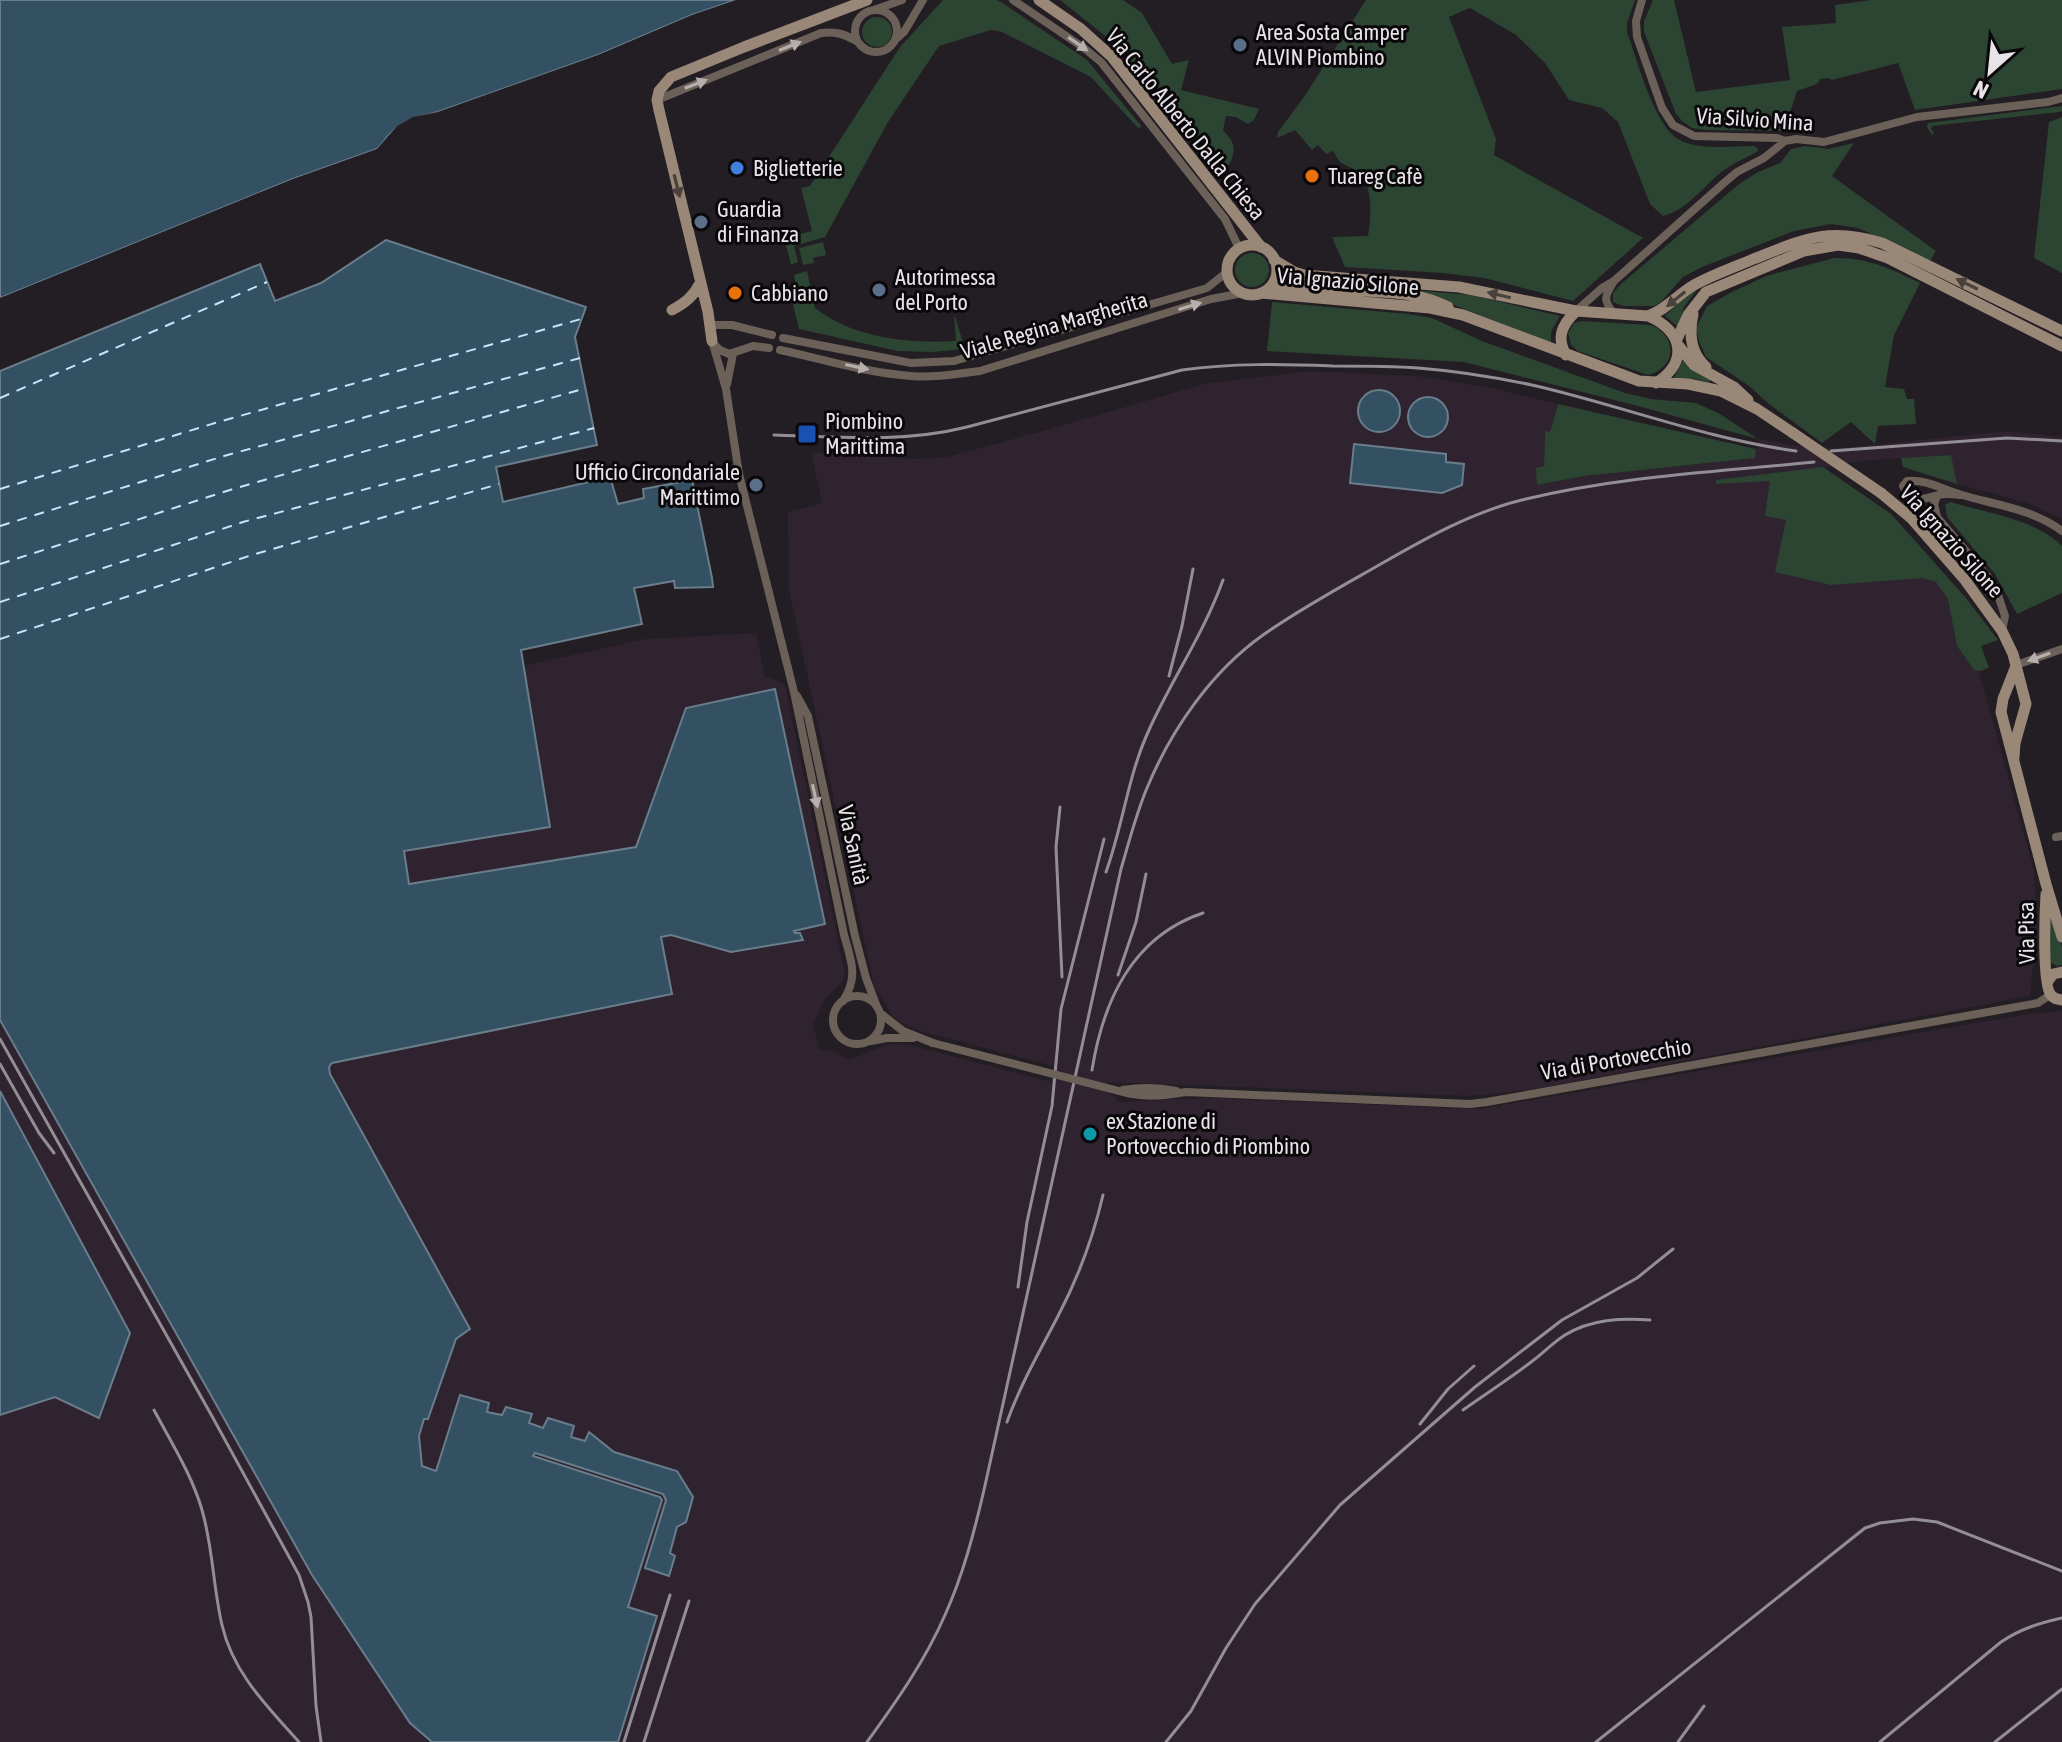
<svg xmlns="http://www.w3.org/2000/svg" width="2062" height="1742" font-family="'Asap Condensed',sans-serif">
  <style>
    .built { fill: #2e232f }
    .green { fill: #2c4432 }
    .water { fill: #345163; stroke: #6a7d8b; stroke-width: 2 }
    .pier { fill: #231d24 }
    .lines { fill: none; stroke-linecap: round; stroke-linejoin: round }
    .ferry { stroke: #c4e5fa; stroke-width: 2; stroke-dasharray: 10 8; stroke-linecap: butt }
    .street { stroke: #6c6158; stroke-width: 8 }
    .secondary { stroke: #998777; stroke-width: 11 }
    .rail { stroke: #938e94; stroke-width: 3 }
    .street-bridge { stroke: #6c6158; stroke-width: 8 }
    .secondary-bridge { stroke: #998777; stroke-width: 11 }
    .oneway { fill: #b6afae }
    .oneway2 { fill: #4b413c }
    .service-dot { fill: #5c6f8a; stroke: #0b080b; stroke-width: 3 }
    .shop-dot { fill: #3f7fe0; stroke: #0b080b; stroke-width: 3 }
    .food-dot { fill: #e8710a; stroke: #0b080b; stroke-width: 3 }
    .transit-dot { fill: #1a4fb4; stroke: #0b080b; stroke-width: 3 }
    .culture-dot { fill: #0f9aa8; stroke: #0b080b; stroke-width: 3 }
    .labels { text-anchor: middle; stroke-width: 6; stroke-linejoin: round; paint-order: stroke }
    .poi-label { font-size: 22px; fill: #e7e3e7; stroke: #0b080b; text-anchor: start }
    .street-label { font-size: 22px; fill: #e7e3e7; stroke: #0b080b }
  </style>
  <rect width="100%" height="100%" fill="#231d24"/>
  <path class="built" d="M1310 371 1417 376 1492 388 1558 404 1550 432H1545L1544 467 1537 485 1585 476 1755 458 1758 439 1805 447 1841 448 2008 431 2062 437V519L2028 503 1957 484 1950 455 1860 461 1824 468 1891 514 1929 556 1959 597 1961 652 1979 671 2034 871 2037 927 2030 996 1529 1090 1471 1096 1107 1082 1117 1102 1205 1098 1479 1109 2027 1014 2062 1011V1742H618L657 1617 628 1607 662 1500 660 1497 533 1457 535 1453 663 1494 666 1500 645 1568 669 1576 675 1556 670 1553 678 1527 686 1521 677 1470 614 1452 589 1432 585 1441 571 1437 574 1427 544 1428 528 1423 532 1415H502L486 1412 460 1395 436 1471 422 1467 419 1436 424 1419H428L435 1400 456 1339 330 1073 329 1067 332 1063 671 994 661 937 671 935 732 952 795 934 794 931 825 924 774 689 686 708 636 847 409 884 403 851 550 827 523 666 645 639 756 633 765 678 770 677 785 685 845 974 842 983 825 998 813 1026 820 1050 837 1052 849 1060 888 1044 910 1045 1051 1082 1053 1066 920 1031 902 1023 892 1015 874 986 789 590 788 512 822 503 811 452 916 459 947 457 1039 432 1204 384Z
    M0 1020 312 1575 410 1723 432 1742H0V1415L55 1397 130 1333 0 1091Z"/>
  <path class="green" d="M943 0H996L1001 2 1087 60 1142 127 1138 128 1091 77 1002 32 991 30 939 46 888 122 825 237 794 246 798 262 791 265 784 238 812 231 801 188 810 186 900 47Z
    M1060 0H1123L1142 13 1172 64 1189 60 1181 90 1259 109 1254 120 1248 124 1236 117 1226 116 1223 130C1235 143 1237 148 1229 165H1214L1119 47Z
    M1366 0H1635L1627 23V32C1637 59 1654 125 1678 139 1699 151 1730 146 1753 146L1756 147 1758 151C1747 158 1735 162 1724 170 1705 184 1688 210 1663 216L1650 204 1618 122 1602 108 1569 100 1545 63 1516 35 1470 8 1449 17 1496 139 1494 155 1643 238 1573 301 1484 278 1443 273 1345 267 1332 237 1368 236C1371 217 1374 186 1358 172 1352 167 1345 166 1340 162 1337 159 1335 154 1333 151L1326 154 1318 145 1312 150 1295 130 1277 138 1278 132 1304 97Z
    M1653 0H1674L1696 92 1790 80 1782 27 1836 23 1835 5 1871 0H2062V89L1915 110 1898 63 1832 80 1828 78 1820 79 1817 84 1797 91 1784 131 1705 130 1692 128 1682 121 1676 114 1644 32V21Z
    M862 32a15 15 0 1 1 30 0a15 15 0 1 1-30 0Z
    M2062 106V111L2060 112 1932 126 1931 128 1934 133 1932 135 1927 127 1928 123Z
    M2062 117V273L2034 258 2049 122Z
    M1854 143 1832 176 1936 251 1930 261 1858 228 1831 224 1794 231 1702 267 1683 277 1662 301 1654 306H1623L1613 302V293L1621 284 1739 184 1758 172 1780 163 1791 149 1804 146 1829 149Z
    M823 242 826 255 813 258 814 263 803 265 799 248Z
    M1235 270a17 17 0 1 1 34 0a17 17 0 1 1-34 0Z
    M1834 258C1866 257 1892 269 1920 283L1894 335 1885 387 1904 389 1907 399H1914L1916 424 1878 426 1875 444 1851 422 1822 443 1769 404 1749 386 1706 357 1699 341 1696 328 1707 306 1730 293 1766 276Z
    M807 271 815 308C853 338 910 344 956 341L954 313 965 349 932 352 898 351 799 329 790 293 797 291 794 275Z
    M1290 278 1316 282 1471 295 1560 316 1551 332V343L1421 292 1290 282 1288 279Z
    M1700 286 1684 307 1678 327 1665 316 1686 295Z
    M1272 302 1408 314 1432 318 1482 341 1625 393 1651 399 1696 403 1720 414 1758 439 1634 405 1464 362 1267 351Z
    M1582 321 1651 325C1678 337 1677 367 1648 375L1578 351 1571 345 1568 333 1574 323Z
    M1683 360 1689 368 1710 379V383L1696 379 1674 378Z
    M1558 404 1756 449 1755 458 1585 476 1537 485 1536 468 1544 466 1545 431 1550 432Z
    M1951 455 1957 484 1903 467 1901 458Z
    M1823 467 1891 514 1966 598 1998 640 1981 646 1989 667 1981 671 1974 670 1957 646 1948 599 1936 582 1923 578 1831 585 1775 572 1786 520 1765 516 1770 481 1716 484V480Z
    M1950 502C1985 512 2037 520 2062 546V593L2017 614 1995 574 1947 517 1945 505Z
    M2048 913 2053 915 2062 947V965L2057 966 2049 962Z"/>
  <path class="water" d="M0 0H736L692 15 598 55 438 112C420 116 403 120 390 134 385 138 383 144 377 149L293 179 0 298Z
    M386 240 586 307 575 337 597 445 496 467 503 502 610 477 618 504 644 498 643 489 692 480 712 578 713 587 675 588 674 581 634 588 642 624 521 650 550 827 404 851 409 884 636 847 686 708 775 689 825 924 794 931 795 933H800L803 940 731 952 671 935 661 937 672 994 332 1063 329 1067 330 1074 470 1329 456 1339 428 1419H424L419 1436 422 1466 436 1471 460 1395 489 1403 487 1412 502 1415 506 1407 532 1414 529 1423 543 1428 548 1418 574 1426 571 1437 585 1441 589 1432 614 1452 677 1471 693 1497 686 1522 677 1527 670 1553 675 1556 669 1576 645 1568 666 1500 663 1494 535 1453 533 1456 660 1497 662 1500 628 1607 657 1616 618 1742H432L410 1723 312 1575 0 1020V371L260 264 275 301 321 283Z
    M1358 411a21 21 0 1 1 42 0a21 21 0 1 1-42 0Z
    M1408 417a20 20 0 1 1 40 0a20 20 0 1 1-40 0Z
    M1354 444 1446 454V462L1464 464 1462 485 1442 493 1350 483Z
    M0 1091 130 1333 99 1418 55 1397 0 1415Z"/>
  <path class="pier" d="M736 0H740L738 4 694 19 599 59 439 116 414 121 399 129 391 137 387 146 379 153 294 183 0 302V298L293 179 377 149 397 126 413 117 438 112 598 55 692 15Z"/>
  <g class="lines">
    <path class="ferry" d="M0 398 267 282
      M0 489 215 423 581 319
      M0 526 224 456 580 358
      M0 564 233 489 586 388
      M0 602 243 522 594 428
      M0 639 252 555 499 484"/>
    <path class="street" d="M1013 0 1084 48 1101 62 1225 219 1239 248
      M1642 0 1636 21 1637 37 1662 108 1673 125 1694 136 1777 138 1785 141 1796 139 1824 142 1917 117 2048 102 2062 98
      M874 10 902 0
      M855 31a21 21 0 1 1 42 0a21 21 0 1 1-42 0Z
      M896 39 904 32 923 0
      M657 100 821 33C835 31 845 34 858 42
      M1614 281C1604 297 1603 300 1614 314
      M1576 311 1602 288 1614 281 1725 182 1737 172 1764 158 1785 141
      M710 325H732L772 335
      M783 338 911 363 954 361 1197 291 1207 288 1227 272
      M712 341 726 389 739 474 794 692 844 935C851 961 859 976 843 1001
      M715 345 720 350 729 354 753 346 769 348
      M780 350C823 359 867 373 911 376 934 378 957 374 980 371L1211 299 1243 293
      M727 384 733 354
      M1960 495C1952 494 1946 493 1939 495 1922 499 1912 505 1903 486L1907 481C1927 479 1943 490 1962 495 1996 505 2032 509 2062 531
      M1937 496 1934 504 1937 517 1988 577 1997 592 2005 616 2002 631
      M2016 665 2062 649
      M797 696 808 716 855 936 866 978 877 1007
      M2056 837 2062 836
      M833 1020a24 24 0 1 1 48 0a24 24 0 1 1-48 0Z
      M880 1013 903 1031 933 1043
      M871 1041 887 1038H913
      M1123 1090C1141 1087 1158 1087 1176 1091
      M1119 1091C1142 1098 1162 1096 1186 1092L1470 1104 1487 1102 2038 1003 2050 995"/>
    <path class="secondary" d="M1039 0 1081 29 1112 57 1261 247
      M1227 270a25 25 0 1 1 50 0a25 25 0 1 1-50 0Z
      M1274 260 1294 272 1304 275 1459 287 1576 311 1648 316C1682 330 1690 361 1656 383
      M1270 287C1297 286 1324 288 1351 290 1385 293 1417 291 1448 307
      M1261 293 1430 308 1463 315 1639 381 1688 384 1721 391 1757 409 1793 433
      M672 310C685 303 694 296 700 283
      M1693 314C1689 333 1690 353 1706 367
      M1648 316C1666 310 1677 295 1694 285 1712 275 1732 268 1751 260 1802 240 1827 226 1882 243L2062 331
      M1677 339 1688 315 1706 292 1804 251 1838 245 1859 248 1888 258 2062 346
      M712 341 708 312 659 110 657 100 659 91 671 77 744 47 867 0
      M1678 345 1694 365 1734 387 1748 400
      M1566 355C1556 337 1562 325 1576 311
      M1881 493 1911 518 1965 580 2002 631 2013 654 2026 704 2015 743 2014 758
      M2016 666 2003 699 2001 712 2046 884 2062 937
      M2046 894C2045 910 2042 985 2051 995 2054 999 2057 999 2062 1000
      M2048 981 2053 974 2062 972"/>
    <path class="rail" d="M774 435C839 437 903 443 967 427L1182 370C1232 363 1282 364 1333 366 1361 366 1390 366 1418 368 1456 371 1494 377 1532 385 1620 405 1706 439 1796 451
      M1831 451 2007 438 2062 441
      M1169 676 1182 626 1193 569
      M1060 807 1056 847 1062 977
      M1106 872C1123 825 1128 775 1149 730 1172 679 1204 633 1223 580
      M1118 975 1136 922 1146 874
      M0 1039 213 1418 299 1575 308 1602 311 1617 316 1706 321 1742
      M0 1064 39 1133 54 1153
      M1092 1070C1103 1002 1131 937 1203 913
      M1018 1287 1027 1222 1052 1106 1061 1009 1104 839
      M154 1410C171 1442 192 1475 202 1510 213 1547 213 1587 222 1625 233 1673 267 1706 299 1742
      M1463 1410C1487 1393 1512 1377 1535 1359 1545 1351 1554 1342 1565 1335 1591 1319 1621 1318 1650 1320
      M1007 1422C1020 1385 1040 1351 1058 1316 1078 1278 1093 1238 1103 1195
      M1420 1424 1448 1389 1474 1366
      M624 1742 670 1595
      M644 1742 689 1601
      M867 1742C896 1702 925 1661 945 1615 963 1575 974 1533 984 1490L1121 869C1129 842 1136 814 1147 788 1171 730 1211 672 1263 635 1297 611 1335 590 1372 569 1421 541 1470 512 1526 499 1620 476 1718 472 1814 462
      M1166 1742 1191 1711 1226 1648 1255 1604 1340 1505 1475 1387 1562 1320 1637 1278 1673 1249
      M1596 1742 1865 1528 1880 1523 1913 1519 1937 1522 2062 1571
      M1678 1742 1704 1706
      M1880 1742 2001 1642C2020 1629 2040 1623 2062 1618
      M1995 1742 2062 1689"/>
    <path class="street-bridge" d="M933 1043 1119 1091"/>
    <path class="secondary-bridge" d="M1793 433 1881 493"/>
  </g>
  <defs><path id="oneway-solid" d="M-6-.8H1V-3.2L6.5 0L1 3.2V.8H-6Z" transform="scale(2)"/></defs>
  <g class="oneway">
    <use href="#oneway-solid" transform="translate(1078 44) rotate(35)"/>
    <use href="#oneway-solid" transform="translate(790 46) rotate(-22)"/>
    <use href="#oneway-solid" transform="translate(696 84) rotate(-21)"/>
    <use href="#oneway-solid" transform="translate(1190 306) rotate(-17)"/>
    <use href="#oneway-solid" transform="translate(857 367) rotate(12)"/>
    <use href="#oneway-solid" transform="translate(2039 657) rotate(160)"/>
    <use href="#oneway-solid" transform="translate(815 796) rotate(78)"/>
  </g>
  <g class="oneway2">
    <use href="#oneway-solid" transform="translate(677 186) rotate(76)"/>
    <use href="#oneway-solid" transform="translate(1967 284) rotate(-154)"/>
    <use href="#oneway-solid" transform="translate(1499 295) rotate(-167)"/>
    <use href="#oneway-solid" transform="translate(1676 299) rotate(141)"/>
  </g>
  <g class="service-dot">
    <circle cx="1240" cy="45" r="8"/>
    <circle cx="701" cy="222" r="8"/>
    <circle cx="879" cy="290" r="8"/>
    <circle cx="756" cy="485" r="8"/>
  </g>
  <circle class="shop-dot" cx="737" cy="168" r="8"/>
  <g class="food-dot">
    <circle cx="1312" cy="176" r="8"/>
    <circle cx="735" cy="293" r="8"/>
  </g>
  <rect class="transit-dot" x="797" y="424" width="20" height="20" rx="4"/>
  <circle class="culture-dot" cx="1090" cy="1134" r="8"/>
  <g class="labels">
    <g class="poi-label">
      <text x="1256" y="40">Area Sosta Camper<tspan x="1256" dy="25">ALVIN Piombino</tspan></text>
      <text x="753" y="176">Biglietterie</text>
      <text x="1328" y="184">Tuareg Cafè</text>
      <text x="717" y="217">Guardia<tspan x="717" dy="25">di Finanza</tspan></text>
      <text x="895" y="285">Autorimessa<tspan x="895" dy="25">del Porto</tspan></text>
      <text x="751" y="301">Cabbiano</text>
      <text x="825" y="429">Piombino<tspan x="825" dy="25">Marittima</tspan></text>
      <text x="740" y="480" text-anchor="end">Ufficio Circondariale<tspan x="740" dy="25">Marittimo</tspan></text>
      <text x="1106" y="1129">ex Stazione di<tspan x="1106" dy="25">Portovecchio di Piombino</tspan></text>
    </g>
    <g class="street-label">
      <text transform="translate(1755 119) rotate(4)" y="8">Via Silvio Mina</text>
      <text transform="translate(1186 124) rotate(51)" y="8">Via Carlo Alberto Dalla Chiesa</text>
      <text transform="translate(1348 281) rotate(5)" y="8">Via Ignazio Silone</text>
      <text transform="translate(1054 325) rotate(-16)" y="8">Viale Regina Margherita</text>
      <text transform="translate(1952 541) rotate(48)" y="8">Via Ignazio Silone</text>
      <text transform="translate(854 845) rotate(78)" y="8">Via Sanità</text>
      <text transform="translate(2026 933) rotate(-91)" y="8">Via Pisa</text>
      <text transform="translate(1616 1059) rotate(-10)" y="8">Via di Portovecchio</text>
    </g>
  </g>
  <g transform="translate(1990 72) rotate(207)" stroke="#0b080b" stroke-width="6" paint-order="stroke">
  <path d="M0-6L14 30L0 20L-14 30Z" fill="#e7e3e7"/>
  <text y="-12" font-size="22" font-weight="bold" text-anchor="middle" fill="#e7e3e7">N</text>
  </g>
</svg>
